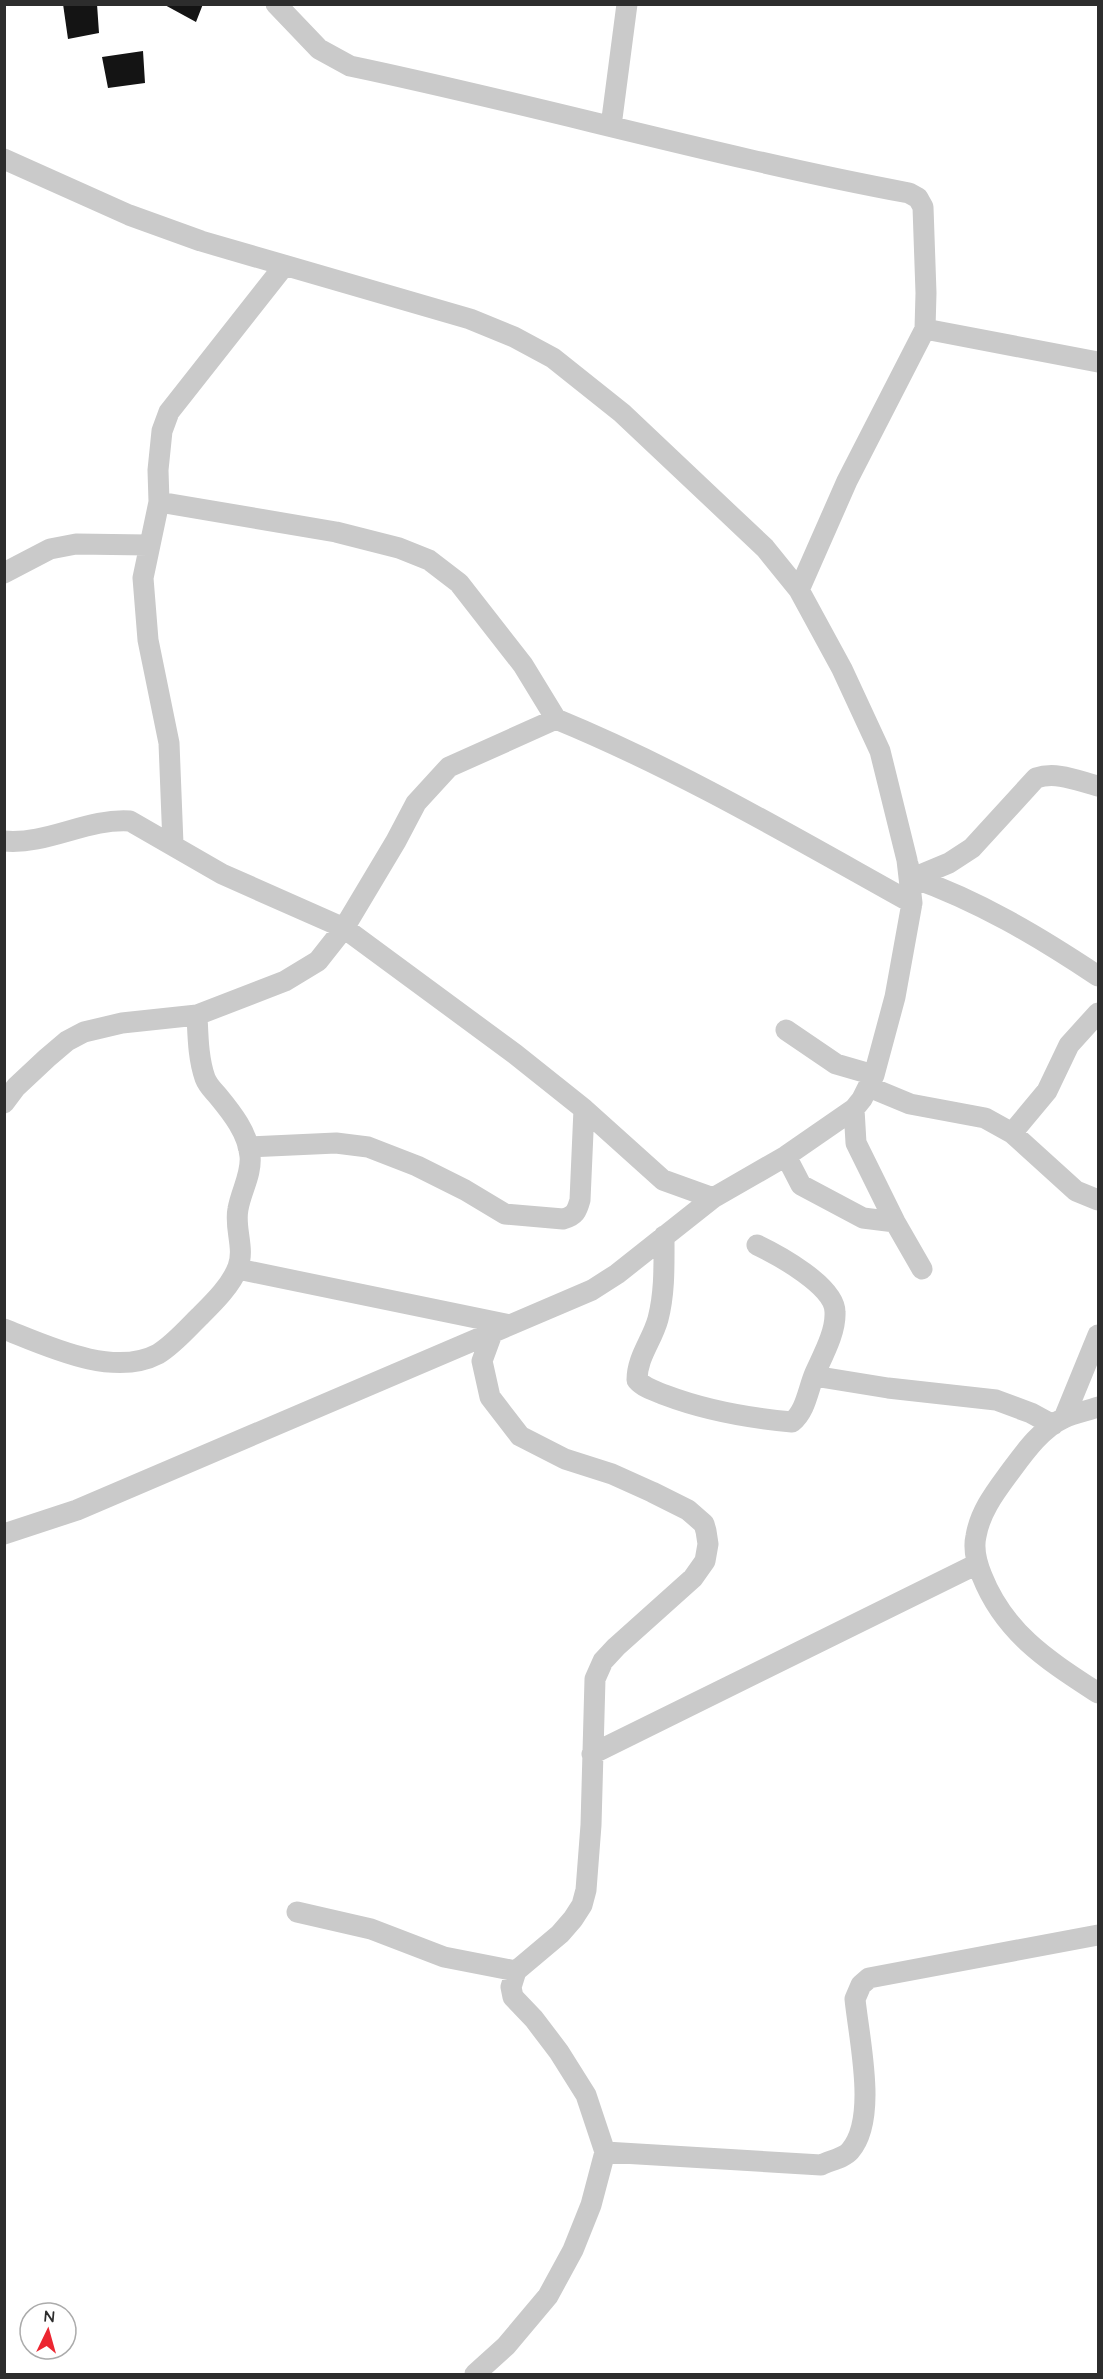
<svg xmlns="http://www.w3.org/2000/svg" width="1103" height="2379" font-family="Quicksand,sans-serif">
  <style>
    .building { fill: #141414 }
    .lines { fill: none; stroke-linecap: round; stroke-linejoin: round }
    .minor { stroke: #cacaca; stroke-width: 21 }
  </style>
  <rect width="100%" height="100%" fill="#fff"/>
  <path class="building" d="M63 4H97L99 33 68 39Z
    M163 4H203L196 22Z
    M143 51 145 83 108 88 102 57Z"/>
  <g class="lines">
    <path class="minor" d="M276 4 319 49 350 66C537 105 721 158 909 193L918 198 923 207 926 293 925 329 847 481 799 590
      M611 126 627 4
      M4 159 129 215 201 241 470 319 514 337 553 358 622 413 765 548 799 590 842 669 880 751 907 860 912 903 895 997 874 1075 862 1099 854 1109 786 1156 713 1198 617 1274 592 1290 77 1510 4 1534
      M925 329 1098 362
      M159 502 336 532 399 548 429 560 459 583 523 665 556 719
      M4 573 50 549 76 544 148 545
      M4 841C48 845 87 818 130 821L222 874 344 928 515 1054 584 1109 663 1180 713 1198
      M173 844 169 743 148 640 143 578 159 502 158 470 162 431 169 412 284 266
      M908 864 911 877C979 901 1038 936 1098 976
      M913 878 949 863 972 848 1036 778C1057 771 1078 781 1098 786
      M786 1030 836 1064 874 1075
      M869 1087 910 1104 985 1118 1012 1133 1076 1191 1098 1200
      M4 1103 16 1087 47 1058 67 1041 84 1032 122 1023 197 1015 285 981 318 961 344 928 396 841 416 803 449 767 556 719C680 770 795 838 912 903
      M854 1109 856 1143 895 1222 922 1269
      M1012 1133 1047 1091 1069 1045 1098 1013
      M248 1147 336 1143 368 1147 417 1166 465 1190 505 1214 563 1219C575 1216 577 1211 580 1200L584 1109
      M786 1156 801 1185 863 1218 895 1222
      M664 1236C664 1264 665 1292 658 1319 652 1341 637 1357 637 1380 644 1388 655 1391 665 1395 707 1411 748 1418 792 1422 806 1411 808 1389 815 1373 823 1355 836 1332 835 1312 835 1286 778 1255 757 1245
      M238 1269 510 1325
      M4 1329C47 1346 113 1378 158 1354 173 1345 186 1330 199 1317 212 1304 231 1286 238 1267 245 1248 234 1228 238 1209 241 1191 252 1174 250 1156 248 1133 232 1113 218 1096 213 1090 208 1086 205 1078 198 1058 198 1035 197 1015
      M814 1376 888 1388 996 1400 1031 1413 1053 1425
      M1098 1407C1087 1411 1075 1413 1064 1418 1040 1429 1022 1456 1007 1476 993 1495 980 1513 976 1536 973 1549 977 1564 982 1576 1005 1634 1049 1661 1098 1693
      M1064 1418 1098 1335
      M592 1754 977 1564
      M297 1912 371 1929 444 1957 516 1971
      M605 2152 821 2165C829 2161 844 2158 850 2151 878 2119 859 2040 855 1999L861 1985 869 1978 1098 1935
      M475 2374 506 2346 548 2296 573 2250 591 2205 605 2152 586 2095 559 2052 534 2019 513 1997 511 1987 516 1971 560 1934 573 1919 582 1905 586 1890 591 1825 595 1679 603 1661 616 1647 693 1578 705 1561 708 1544 706 1531 704 1524 688 1510 652 1492 612 1474 565 1459 520 1436 490 1397 482 1361 493 1331"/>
  </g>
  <rect width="1103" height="2379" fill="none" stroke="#2d2d2d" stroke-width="12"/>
  <g transform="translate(48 2331) rotate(5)"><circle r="28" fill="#ffffff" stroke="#ababab" stroke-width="1.5"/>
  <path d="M0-4.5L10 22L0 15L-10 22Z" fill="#ec2631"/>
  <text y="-9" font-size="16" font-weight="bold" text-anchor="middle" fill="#2d2d2d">N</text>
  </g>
</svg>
